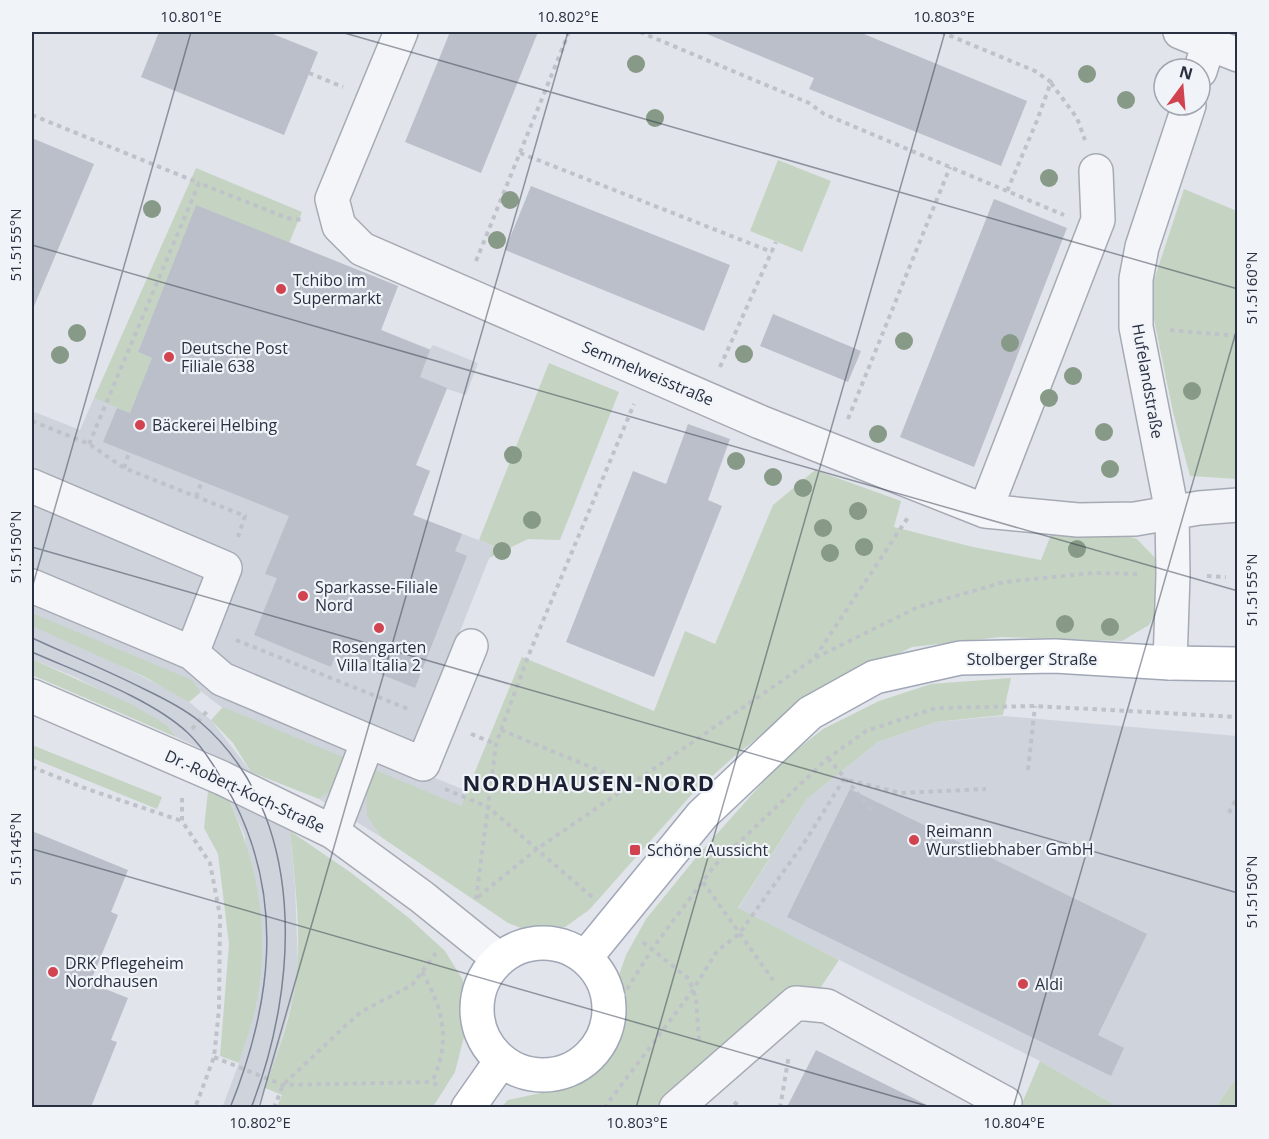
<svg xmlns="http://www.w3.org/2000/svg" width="1269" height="1139" font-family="'Open Sans',sans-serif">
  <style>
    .built { fill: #cfd3dc }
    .green { fill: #c5d4c2 }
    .building { fill: #bbbfca }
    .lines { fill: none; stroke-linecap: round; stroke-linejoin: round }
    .minor-casing { stroke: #a6aab4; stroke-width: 36 }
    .major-casing { stroke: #a0a7b6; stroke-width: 36 }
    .path { stroke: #bfc2c9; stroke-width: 4; stroke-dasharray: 4.5 4.5; stroke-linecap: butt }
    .minor { stroke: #f4f5f8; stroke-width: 33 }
    .major { stroke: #fff; stroke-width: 33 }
    .tram { stroke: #7a8294; stroke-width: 1.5 }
    .tree { fill: #869a87 }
    .ticks { fill: none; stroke: #293042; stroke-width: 1.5; stroke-opacity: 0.45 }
    .poi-dot { fill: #d1434f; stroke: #f0f3f7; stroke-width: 2 }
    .labels { text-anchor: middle; stroke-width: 4.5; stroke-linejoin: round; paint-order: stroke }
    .poi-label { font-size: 16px; fill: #293042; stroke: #f0f3f7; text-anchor: start }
    .street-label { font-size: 16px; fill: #293042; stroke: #f0f3f7 }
    .district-label { font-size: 22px; font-weight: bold; letter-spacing: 1.5px; fill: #1b2133; stroke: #f0f3f7 }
    .neatline { fill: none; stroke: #293042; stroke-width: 2 }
    .ticks-label { font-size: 15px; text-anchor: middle; fill: #293042 }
  </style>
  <rect width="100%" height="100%" fill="#e1e4ea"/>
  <path class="built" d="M196 205 398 286 381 330 430 349 433 345 478 363 466 395 447 389 426 440 408 462 430 471 413 515 494 546 406 766 467 791 461 806 367 816 381 837 319 799 331 791 190 683 32 615V411L80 430 94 398 130 412 151 358 138 352Z
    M32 626 87 649 183 697 211 720 251 772 176 737 167 725 75 677 32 659Z
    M1003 716 1237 736V1077L1216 1107H1118L1040 1061 738 909 807 799 878 742 936 722Z
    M229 800 290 831 295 887 298 966 293 998 274 1065 257 1107 222 1108 239 1063 257 1003 245 836Z"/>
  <path class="green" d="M778 160 831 181 802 252 750 231Z
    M196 168 302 212 289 243 196 205 138 352 152 358 130 413 94 398Z
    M1184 189 1237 211V479L1190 476 1173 412 1149 295Z
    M549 363 619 392 560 540 528 539 489 558 494 546 479 540Z
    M815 470 901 501 894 527 973 547 1041 560 1054 527 1113 532 1137 539 1159 562 1162 600 1149 625 1122 641 1001 637 912 647 812 696 737 754 693 793 589 910 565 927 524 929 508 923 381 837 367 816 366 788 375 770 461 806 522 657 654 711 685 631 715 644 773 505Z
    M32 613 192 680 201 692 189 702 145 677 32 626Z
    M32 659 131 704 167 725 176 737 32 675Z
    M1011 678 1003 715 936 722 878 742 807 799 738 908 839 960 813 999 661 1107 500 1108 508 1100 541 1093 592 1074 610 1053 626 1013 618 978 626 955 646 919 699 854 781 762 823 729 879 701 931 684Z
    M223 707 343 757 331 791 319 799 251 772 233 743 211 720Z
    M32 745 162 797 157 809 32 758Z
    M208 791 229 800C258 866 270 929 257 1001 253 1022 245 1043 239 1063L220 1056 229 944 218 854 204 828Z
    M290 831 350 872 409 918 445 951 463 980 466 1029 455 1072 433 1107H277L282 1095 265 1088C279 1050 294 1009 297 969 301 927 294 873 290 831Z
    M1040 1061 1118 1107 1020 1108Z
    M1237 1077V1107H1216Z"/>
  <path class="building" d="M159 32H268L318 52 284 135 141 77Z
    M450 32H538L481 173 405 142Z
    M702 32H859L1027 101 1001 166 809 89 814 78Z
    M32 138 94 164 32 311Z
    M531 186 730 265 704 331 505 250Z
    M994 199 1067 228 974 467 900 437Z
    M196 205 398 286 381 330 430 350 420 377 447 388 416 465 430 471 413 515 462 534 455 551 467 556 415 688 335 656 331 667 254 635 277 578 265 574 289 516 103 442 117 408 130 413 152 358 138 352Z
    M773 314 861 351 848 382 760 346Z
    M688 424 730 439 708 500 722 506 654 677 566 642 633 471 666 484Z
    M850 789 1147 934 1098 1035 1124 1048 1111 1076 787 917Z
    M32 831 128 870 111 912 118 915 90 983 128 998 111 1040 117 1042 91 1107H32Z
    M816 1050 931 1107H787Z"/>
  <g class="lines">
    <g class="minor-casing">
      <path id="minor" d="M401 32 332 199 339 226 362 249 760 422 985 511 1078 520 1135 519 1199 508 1238 505
        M1180 32 1238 55
        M1200 71 1209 43
        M32 486 225 568 192 653
        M985 511 1098 220 1096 171
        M32 586 192 653 222 679 368 741 333 832
        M1170 663 1173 575 1172 512 1136 327V279L1142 247 1189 105
        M32 696 222 778 333 832 422 897 499 959
        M368 741 423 764 471 646
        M676 1108 796 1003 827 1006 1005 1103"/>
    </g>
    <g class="major-casing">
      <path id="major" d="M477 1009a66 66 0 1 1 132 0a66 66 0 1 1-132 0Z
        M585 958 702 815 810 713 875 677 960 658 1055 656 1170 663 1238 664
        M468 1108 501 1061"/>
    </g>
    <path class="path" d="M640 32 809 103 824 114 1007 191
      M941 32 1035 71 1051 82 1036 123 1007 191 1064 215
      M309 73 343 87
      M1051 83 1077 118 1085 140
      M32 115 199 183
      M520 153 772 252
      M476 261 569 32
      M1170 330 1238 336
      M720 367 776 242
      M848 419 950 167
      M32 421 89 444 124 468 245 516 238 537
      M89 444 199 183 287 218 302 220
      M124 468 129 453
      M196 497 202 481
      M1207 576 1226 577
      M236 640 408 709
      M815 657 909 516
      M192 729 208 710
      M501 730 632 784
      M471 734 496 744
      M828 758 874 813
      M32 767 87 789 182 821
      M1028 770 1035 706
      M445 789 488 807 476 899
      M182 798V821L210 863 220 916 219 1009 214 1057 195 1108
      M1229 813 1238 795
      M703 882 773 980
      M478 897 537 849 815 658 918 607 1004 582 1092 573 1140 574
      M592 897 488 807 496 744 527 659 634 404
      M643 942 689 979 696 998 699 1040
      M422 972C444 1011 451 1040 432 1082
      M608 1020 652 949 715 865 828 758 866 731 936 708 1035 706 1238 717
      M214 1057 283 1085 432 1082 441 1087
      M734 1102 742 1108
      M274 1108 283 1085 344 1027 361 1012 412 985 436 953
      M604 1108 693 990 717 951 739 934 806 840 844 779 900 793 986 789
      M780 1108 789 1055"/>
    <use href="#minor" class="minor"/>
    <use href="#major" class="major"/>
    <path class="tram" d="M32 638C69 655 107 670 144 689 163 698 183 708 199 721 309 814 299 986 251 1108
      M32 652C79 673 151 698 188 733 206 750 222 779 234 801 285 902 271 1006 230 1108"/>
  </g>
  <g class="tree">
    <circle cx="636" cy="64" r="9"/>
    <circle cx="1087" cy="74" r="9"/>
    <circle cx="1126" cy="100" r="9"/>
    <circle cx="655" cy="118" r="9"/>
    <circle cx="1049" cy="178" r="9"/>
    <circle cx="510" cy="200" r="9"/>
    <circle cx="152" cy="209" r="9"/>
    <circle cx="497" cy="240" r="9"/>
    <circle cx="77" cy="333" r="9"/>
    <circle cx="904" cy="341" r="9"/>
    <circle cx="1010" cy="343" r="9"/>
    <circle cx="744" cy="354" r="9"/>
    <circle cx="60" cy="355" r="9"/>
    <circle cx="1073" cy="376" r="9"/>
    <circle cx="1192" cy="391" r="9"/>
    <circle cx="1049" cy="398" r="9"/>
    <circle cx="1104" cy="432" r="9"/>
    <circle cx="878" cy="434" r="9"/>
    <circle cx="513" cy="455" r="9"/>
    <circle cx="736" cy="461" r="9"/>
    <circle cx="1110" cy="469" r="9"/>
    <circle cx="773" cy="477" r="9"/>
    <circle cx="803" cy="488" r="9"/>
    <circle cx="858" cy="511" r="9"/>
    <circle cx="532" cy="520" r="9"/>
    <circle cx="823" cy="528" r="9"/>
    <circle cx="864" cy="547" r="9"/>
    <circle cx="1077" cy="549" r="9"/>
    <circle cx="502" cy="551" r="9"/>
    <circle cx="830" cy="553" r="9"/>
    <circle cx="1065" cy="624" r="9"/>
    <circle cx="1110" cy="627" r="9"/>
  </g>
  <path class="ticks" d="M341 32 1238 289M32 245 1238 591M32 547 1238 893M32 588 191 32M32 849 934 1108M259 1108 568 32M636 1108 945 32M1013 1108 1238 325"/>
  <g class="poi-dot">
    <circle cx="281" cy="289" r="6"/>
    <circle cx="169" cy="357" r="6"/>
    <circle cx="140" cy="425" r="6"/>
    <circle cx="303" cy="596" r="6"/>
    <circle cx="379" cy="628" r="6"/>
    <circle cx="914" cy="840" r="6"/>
    <rect x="629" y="844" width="12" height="12" rx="3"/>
    <circle cx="53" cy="972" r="6"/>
    <circle cx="1023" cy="984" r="6"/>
  </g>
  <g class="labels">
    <g class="poi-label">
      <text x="293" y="286">Tchibo im<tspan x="293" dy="18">Supermarkt</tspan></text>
      <text x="181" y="354">Deutsche Post<tspan x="181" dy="18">Filiale 638</tspan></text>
      <text x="152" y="431">Bäckerei Helbing</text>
      <text x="315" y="593">Sparkasse-Filiale<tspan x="315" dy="18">Nord</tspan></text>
      <text x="379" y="653" text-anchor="middle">Rosengarten<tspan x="379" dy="18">Villa Italia 2</tspan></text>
      <text x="926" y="837">Reimann<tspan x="926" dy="18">Wurstliebhaber GmbH</tspan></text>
      <text x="647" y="856">Schöne Aussicht</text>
      <text x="65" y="969">DRK Pflegeheim<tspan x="65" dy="18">Nordhausen</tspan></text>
      <text x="1035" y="990">Aldi</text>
    </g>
    <g class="street-label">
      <text transform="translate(648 373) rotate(23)" y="6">Semmelweisstraße</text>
      <text transform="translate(1148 381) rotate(80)" y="6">Hufelandstraße</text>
      <text x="1032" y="665">Stolberger Straße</text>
      <text transform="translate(245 791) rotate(25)" y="6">Dr.-Robert-Koch-Straße</text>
    </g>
    <g class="district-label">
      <text x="589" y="791">NORDHAUSEN-NORD</text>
    </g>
  </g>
  <rect width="1269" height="1139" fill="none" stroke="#f0f3f7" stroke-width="66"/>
  <g transform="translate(1182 87) rotate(16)"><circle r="28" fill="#f0f3f7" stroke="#a0a5af" stroke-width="1.5"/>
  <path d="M0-4.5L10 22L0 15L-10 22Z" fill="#d1434f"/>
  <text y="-9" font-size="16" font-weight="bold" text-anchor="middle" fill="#293042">N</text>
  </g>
  <rect x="33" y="33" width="1203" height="1073" class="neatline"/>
  <g class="ticks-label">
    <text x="191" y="22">10.801°E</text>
    <text x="568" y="22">10.802°E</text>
    <text x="944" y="22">10.803°E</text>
    <text transform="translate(16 245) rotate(-90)" y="5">51.5155°N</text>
    <text transform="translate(1252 288) rotate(-90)" y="5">51.5160°N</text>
    <text transform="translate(16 547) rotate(-90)" y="5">51.5150°N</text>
    <text transform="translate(1252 590) rotate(-90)" y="5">51.5155°N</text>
    <text transform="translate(16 849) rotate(-90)" y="5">51.5145°N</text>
    <text transform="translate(1252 892) rotate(-90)" y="5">51.5150°N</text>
    <text x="260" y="1128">10.802°E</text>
    <text x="637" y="1128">10.803°E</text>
    <text x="1014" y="1128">10.804°E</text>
  </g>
</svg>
